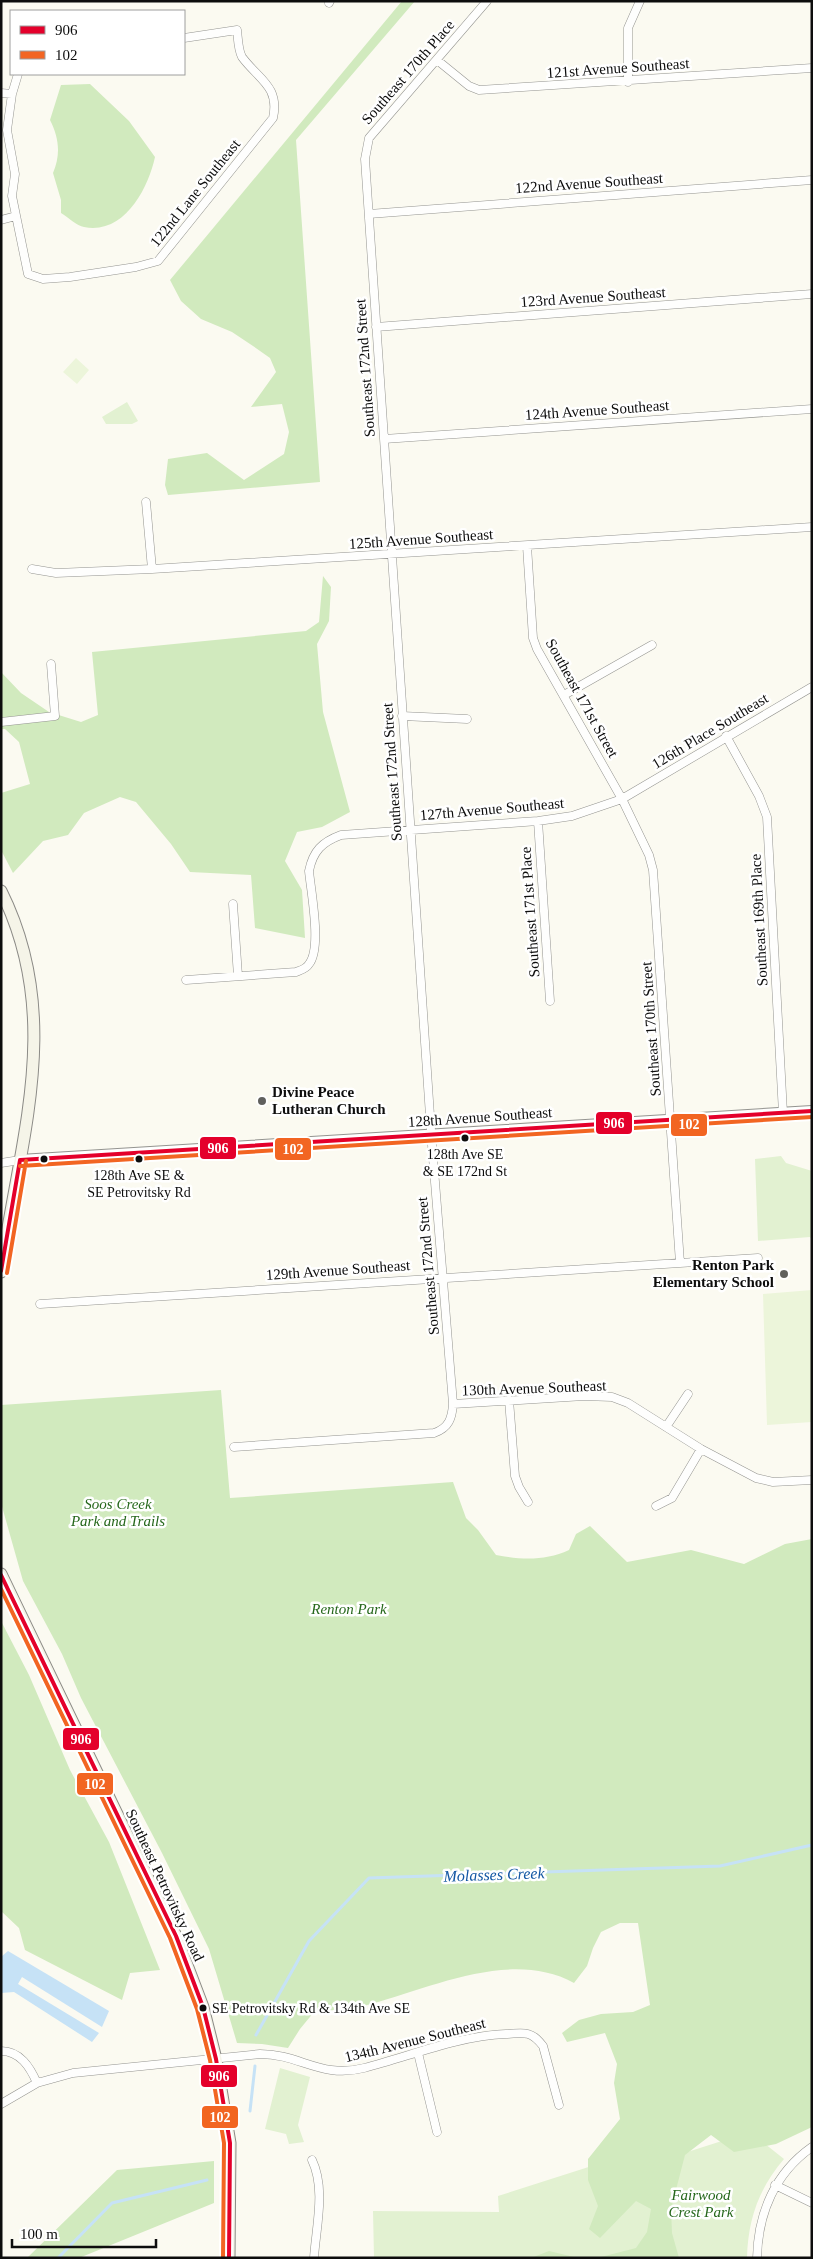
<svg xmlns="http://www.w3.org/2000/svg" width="813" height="2259" font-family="Georgia,serif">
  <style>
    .green { fill: #e2f1d1 }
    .forest { fill: #d1eabe }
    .pitch { fill: #ecf5da }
    .water { fill: #c6e2f6 }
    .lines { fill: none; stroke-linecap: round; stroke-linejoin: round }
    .stream { stroke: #c6e2f6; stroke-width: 3 }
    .minor-casing { stroke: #949490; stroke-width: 9 }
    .tertiary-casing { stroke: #949490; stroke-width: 12 }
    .secondary-casing { stroke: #8b8a86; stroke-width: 13 }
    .minor { stroke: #fefefd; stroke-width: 8 }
    .tertiary { stroke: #fefefd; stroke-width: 10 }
    .secondary { stroke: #f5f4e8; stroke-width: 11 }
    .bus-1-casing { stroke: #fff; stroke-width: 8 }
    .bus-2-casing { stroke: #fff; stroke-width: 8 }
    .bus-1 { stroke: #e4002b; stroke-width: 4 }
    .bus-2 { stroke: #f26522; stroke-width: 4 }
    .poi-dot { fill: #60605d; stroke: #fff; stroke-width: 2 }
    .bus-dot { fill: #0d0d0d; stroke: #fff; stroke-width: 2 }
    .labels { text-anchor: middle; stroke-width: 5; stroke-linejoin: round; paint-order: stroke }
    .bus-label { font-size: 14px; fill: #0d0d0d; stroke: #fff }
    .street-label { font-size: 15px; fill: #0d0d0d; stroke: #fff }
    .poi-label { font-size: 15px; font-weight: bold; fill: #0d0d0d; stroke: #fff; text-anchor: start }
    .park-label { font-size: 15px; font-style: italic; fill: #25671b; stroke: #fff }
    .water-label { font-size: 16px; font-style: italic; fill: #1357a3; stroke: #fff }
    .line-badge { stroke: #fff; stroke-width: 2 }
    .badge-label { font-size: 14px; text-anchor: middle; font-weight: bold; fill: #fff }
  </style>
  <rect width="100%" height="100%" fill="#fbfaf1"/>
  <path class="green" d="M127 402 138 421 132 424H106L102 417Z
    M781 1156 786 1163 812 1171V1240L810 1237 758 1241 755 1159Z
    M280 2068 310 2077 298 2125 304 2142 289 2144 286 2134 265 2129Z
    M750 2132 784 2159C759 2188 748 2219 747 2258H374L373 2211 499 2212 498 2196 623 2156 628 2171Z"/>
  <path class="forest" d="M402 1H415L296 140 320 482 168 495 165 485 168 459 207 453 244 480 284 454 289 432 282 404 251 407 276 372 270 358 253 346 232 332 201 319 181 301 170 280Z
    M90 84 129 121 155 157C148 189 124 235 84 227 77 226 68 217 61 213V200L53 173C61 154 59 138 50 120L61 85Z
    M323 576 331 587 329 621 317 644 323 712 350 812 322 827 297 832 285 861 302 890 305 938 255 928 251 875 190 872 171 844 136 802 120 797 84 813 68 835 43 841 13 873 1 850V793L30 784 19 742 5 729H1V672L21 693 49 712 81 722 98 715 92 652 306 631 319 622Z
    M221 1390 230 1498 453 1482 466 1518 478 1530 496 1555C522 1560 545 1561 569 1550L576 1534 590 1526 627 1562 691 1550 744 1564 785 1544 812 1539V2127L776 2144 734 2152 711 2135 685 2155 671 2209 672 2233 679 2258H531L549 2251 574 2257H601L636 2248 647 2232 651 2209 636 2201 600 2238 589 2229 598 2206 588 2180V2159L620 2119 614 2083 617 2064 605 2033 567 2042 562 2033 579 2020 601 2014 633 2012 650 2005 638 1923H620L601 1932 593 1948 587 1966 574 1983C512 1949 433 1987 371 2004 353 2009 333 2010 314 2012L300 2029 288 2048 262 2044 237 2043 209 1949 162 1853 81 1698 62 1654 23 1581 1 1503V1405Z
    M1 1621 29 1675 70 1770 109 1842 160 1970 130 1973 122 2000 25 1950 19 1928 1 1911Z
    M214 2161V2203L79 2258H27L117 2170Z"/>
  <path class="pitch" d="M76 358 89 370 77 384 63 372Z
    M812 1290V1422L767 1425 763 1294Z"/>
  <path class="water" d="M8 1951 109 2011 102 2027 22 1977 18 1984 99 2033 92 2042 14 1992 1 1993V1957Z"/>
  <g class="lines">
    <path class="stream" d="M256 2035 309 1941 369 1878 720 1866 812 1845
      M250 2111 255 2066
      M58 2258 112 2203 207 2180"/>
    <g class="minor-casing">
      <path id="minor" d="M329 3 330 1
        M437 60 469 86 479 90 812 68
        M628 82V28L640 1
        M1 93 12 94 18 74
        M12 94 7 130 15 174 12 196 28 274 43 279 70 277 136 267 158 261 273 118C280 86 258 79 242 57 238 50 238 38 237 30L184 38
        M369 214 812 180
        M1 220 16 216
        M376 327 812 294
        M384 439 812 409
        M146 502 152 569
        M527 546 533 638 537 649 622 799 649 855 653 870 680 1263
        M32 569 56 573 152 569 812 527
        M564 695 652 645
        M402 716 467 719
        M1 722 55 716 51 664
        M726 736 759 796 767 817 783 1113
        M538 821 550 1001
        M233 904 238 976
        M186 980 296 972C301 970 306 969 309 964 322 948 311 892 309 871 313 851 322 842 341 835L538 821 572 816 622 799 812 687
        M1 1163 20 1160
        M40 1304 758 1258
        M509 1400 515 1476 519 1487 528 1502
        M453 1404 432 1145 365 159 369 138 487 1
        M666 1427 688 1394
        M234 1447 434 1433C449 1428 452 1418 453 1404L584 1396 612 1397 628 1403 701 1449 756 1478 773 1482 812 1480
        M656 1506 672 1498 701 1449
        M1 2051C20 2051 30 2067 37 2083
        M418 2053 437 2132
        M1 2104 37 2083 73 2073 260 2054C300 2054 321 2079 364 2068 411 2056 457 2036 506 2034 513 2034 521 2032 528 2034 535 2036 539 2041 543 2046L559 2105
        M312 2160C326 2189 316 2227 314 2258
        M775 2185 812 2203
        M757 2258C758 2213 775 2173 812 2147"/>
    </g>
    <g class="tertiary-casing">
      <path id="tertiary" d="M20 1160 812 1111"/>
    </g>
    <g class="secondary-casing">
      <path id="secondary" d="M1 891C65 1019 19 1140 1 1272
        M1 1574 176 1936 203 2007 216 2059 230 2143 229 2258"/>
    </g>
    <use href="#minor" class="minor"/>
    <use href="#tertiary" class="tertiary"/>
    <use href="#secondary" class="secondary"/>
    <g class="bus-1-casing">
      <path id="bus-1" d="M20 1160 812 1111
        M1 1271 20 1160
        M1 1575 176 1936 203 2007 216 2059 230 2143 229 2258"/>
    </g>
    <g class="bus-2-casing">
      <path id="bus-2" d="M20 1166 812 1117
        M7 1273 26 1161
        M1 1589 170 1938 197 2009 210 2060 224 2143 223 2258"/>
    </g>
    <use href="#bus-1" class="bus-1"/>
    <use href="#bus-2" class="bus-2"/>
  </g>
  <g class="poi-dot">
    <circle cx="262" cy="1101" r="5"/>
    <circle cx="784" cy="1274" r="5"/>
  </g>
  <g class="bus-dot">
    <circle cx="465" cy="1138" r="4.5"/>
    <circle cx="44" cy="1159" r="4.5"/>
    <circle cx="139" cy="1159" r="4.5"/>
    <circle cx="203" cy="2008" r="4.5"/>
  </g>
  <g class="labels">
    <g class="bus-label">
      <text x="465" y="1159">128th Ave SE<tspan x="465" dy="17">&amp; SE 172nd St</tspan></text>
      <text x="139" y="1180">128th Ave SE &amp;<tspan x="139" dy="17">SE Petrovitsky Rd</tspan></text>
      <text x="212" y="2013" text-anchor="start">SE Petrovitsky Rd &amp; 134th Ave SE</text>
    </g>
    <g class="street-label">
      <text transform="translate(618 68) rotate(-4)" y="5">121st Avenue Southeast</text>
      <text transform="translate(408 72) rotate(-49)" y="5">Southeast 170th Place</text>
      <text transform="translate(589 183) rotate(-4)" y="5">122nd Avenue Southeast</text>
      <text transform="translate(195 193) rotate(-51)" y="5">122nd Lane Southeast</text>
      <text transform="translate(593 297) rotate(-4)" y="5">123rd Avenue Southeast</text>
      <text transform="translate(365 368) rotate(-94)" y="5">Southeast 172nd Street</text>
      <text transform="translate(597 410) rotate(-4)" y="5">124th Avenue Southeast</text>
      <text transform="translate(421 539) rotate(-4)" y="5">125th Avenue Southeast</text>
      <text transform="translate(582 698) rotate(61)" y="5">Southeast 171st Street</text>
      <text transform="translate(710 731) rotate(-31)" y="5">126th Place Southeast</text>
      <text transform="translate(392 772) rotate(-94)" y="5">Southeast 172nd Street</text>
      <text transform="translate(492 809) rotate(-5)" y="5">127th Avenue Southeast</text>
      <text transform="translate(530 912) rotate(-94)" y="5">Southeast 171st Place</text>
      <text transform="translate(759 920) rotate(-93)" y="5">Southeast 169th Place</text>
      <text transform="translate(651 1029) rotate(-94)" y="5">Southeast 170th Street</text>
      <text transform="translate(480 1117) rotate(-4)" y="5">128th Avenue Southeast</text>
      <text transform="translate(428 1266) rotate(-95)" y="5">Southeast 172nd Street</text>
      <text transform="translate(338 1270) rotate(-4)" y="5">129th Avenue Southeast</text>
      <text transform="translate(534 1388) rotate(-2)" y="5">130th Avenue Southeast</text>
      <text transform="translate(165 1885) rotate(65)" y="5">Southeast Petrovitsky Road</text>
      <text transform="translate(415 2040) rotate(-14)" y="5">134th Avenue Southeast</text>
    </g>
    <g class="poi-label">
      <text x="272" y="1097">Divine Peace<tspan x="272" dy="17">Lutheran Church</tspan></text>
      <text x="774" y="1270" text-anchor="end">Renton Park<tspan x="774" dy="17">Elementary School</tspan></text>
    </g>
    <g class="park-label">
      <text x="118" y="1509">Soos Creek<tspan x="118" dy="17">Park and Trails</tspan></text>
      <text x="349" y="1614">Renton Park</text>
      <text x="701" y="2200">Fairwood<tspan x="701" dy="17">Crest Park</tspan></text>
    </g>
    <g class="water-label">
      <text transform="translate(494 1874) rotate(-2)" y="6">Molasses Creek</text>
    </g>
  </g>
  <g class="line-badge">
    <rect x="595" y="1111" width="38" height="24" rx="5" fill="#e4002b"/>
    <rect x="670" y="1113" width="38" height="24" rx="5" fill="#f26522"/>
    <rect x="199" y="1136" width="38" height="24" rx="5" fill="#e4002b"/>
    <rect x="274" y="1137" width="38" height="24" rx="5" fill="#f26522"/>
    <rect x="62" y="1727" width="38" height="24" rx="5" fill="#e4002b"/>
    <rect x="76" y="1772" width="38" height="24" rx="5" fill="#f26522"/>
    <rect x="200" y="2064" width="38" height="24" rx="5" fill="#e4002b"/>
    <rect x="201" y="2105" width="38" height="24" rx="5" fill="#f26522"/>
  </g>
  <g class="badge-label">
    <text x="614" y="1128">906</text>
    <text x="689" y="1129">102</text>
    <text x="218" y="1153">906</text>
    <text x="293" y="1154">102</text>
    <text x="81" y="1744">906</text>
    <text x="95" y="1789">102</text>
    <text x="219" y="2081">906</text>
    <text x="220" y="2122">102</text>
  </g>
  <rect width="813" height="2259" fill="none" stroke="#0d0d0d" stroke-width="5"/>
  <rect x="10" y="10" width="175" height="65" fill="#ffffff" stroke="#9e9e9e"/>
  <rect x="20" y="26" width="25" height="8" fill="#e4002b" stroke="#9e9e9e"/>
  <text x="55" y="35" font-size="15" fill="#0d0d0d">906</text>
  <rect x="20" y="51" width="25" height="8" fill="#f26522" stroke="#9e9e9e"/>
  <text x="55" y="60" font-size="15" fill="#0d0d0d">102</text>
  <path d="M12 2239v8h144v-8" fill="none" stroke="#0d0d0d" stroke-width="2.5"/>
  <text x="20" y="2239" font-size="15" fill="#0d0d0d" stroke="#ffffff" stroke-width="4" paint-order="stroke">100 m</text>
</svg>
